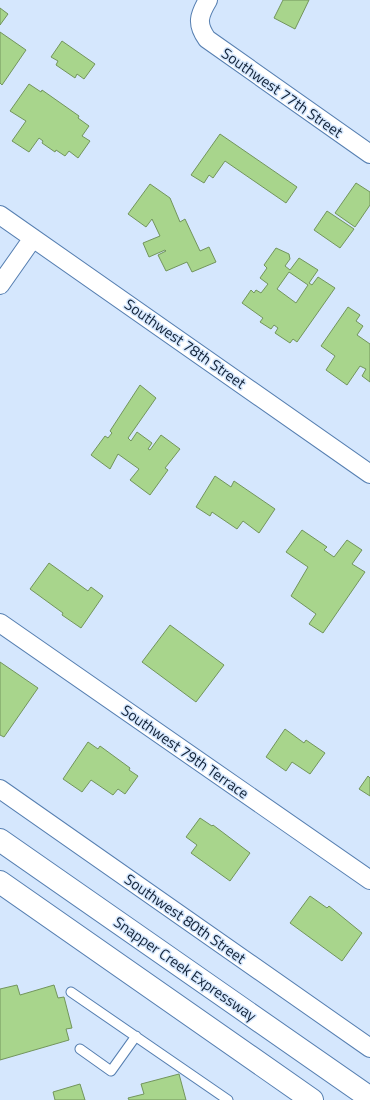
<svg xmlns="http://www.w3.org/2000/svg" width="370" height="1100" font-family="'Titillium Web',sans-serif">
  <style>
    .building { fill: #a8d58c; stroke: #72955c; fill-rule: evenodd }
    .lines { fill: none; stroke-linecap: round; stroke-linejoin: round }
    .service-casing { stroke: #567fb1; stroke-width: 11 }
    .minor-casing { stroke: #567fb1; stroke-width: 20 }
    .motorway-casing { stroke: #567fb1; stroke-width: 24 }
    .service { stroke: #fff; stroke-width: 9 }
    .minor { stroke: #fff; stroke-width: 18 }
    .motorway { stroke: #fff; stroke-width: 22 }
    .labels { text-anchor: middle; stroke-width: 3; stroke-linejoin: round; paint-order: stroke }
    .street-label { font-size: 15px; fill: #112136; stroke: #d5e7fd }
  </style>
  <rect width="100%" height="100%" fill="#d5e7fd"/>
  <path class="building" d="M283 0H309L295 29 274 18Z
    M0 8 8 14 0 25Z
    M0 32 26 50 2 85 0 83Z
    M62 41 95 64 84 79 77 74 75 78 56 65 58 61 51 57Z
    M29 84 41 92 42 90 79 116 78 118 89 126 82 136 90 141 78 158 69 151 65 156 56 150 55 152 42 143 43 141 39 138 29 152 12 141 26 121 10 111Z
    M220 134 297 187 286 203 225 161 213 178 209 175 204 183 191 175Z
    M356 183 370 192V205L355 227 335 213Z
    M150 184 170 198 180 222 185 219 200 251 209 247 216 262 192 272 187 262 166 271 158 255 166 251 165 250 149 257 143 243 160 236 152 219 146 227 128 214Z
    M327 211 354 229 340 248 314 230Z
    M276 248 289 254 290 259 285 266 290 270 299 258 318 270 309 283 312 285 318 277 335 288 297 342 293 339 290 343 275 333 278 328 274 325 271 329 260 322 263 318 242 303 251 290 254 293 256 290 261 293 268 284 260 278 267 268 264 265ZM289 272 308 285 296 303 277 289Z
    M348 307 360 315 356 321 363 326 357 335 370 344V382L362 376 366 369 360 366 347 385 326 370 335 356 321 346Z
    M140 385 156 398 128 438 131 441 137 432 152 443 148 449 150 450 161 435 180 449 165 468 168 470 150 495 130 480 139 469 118 454 110 469 91 455 105 436 108 438 112 433 110 431Z
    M215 476 231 487 234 481 275 509 259 533 243 521 237 529 212 512 210 516 196 507Z
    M302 530 327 547 324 550 334 557 347 540 362 550 352 564 365 572 323 633 309 624 316 614 291 596 308 567 286 552Z
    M49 563 88 591 91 587 103 596 81 628 62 615 63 613 30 589Z
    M170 625 224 665 196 702 142 662Z
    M0 662 38 688 4 737 0 735Z
    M285 729 304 743 306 740 325 753 310 774 292 762 286 771 266 757Z
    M88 742 98 749 100 746 130 768 129 770 138 776 125 794 118 789 113 795 91 780 82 792 63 779Z
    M368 776 370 778V796L359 789Z
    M200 818 212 826 213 825 250 853 230 881 191 853 197 845 186 837Z
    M310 896 327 908 329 906 362 933 342 961 290 923Z
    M17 985 20 995 54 985 58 998 64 997 72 1028 66 1029 69 1040 0 1060V989Z
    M179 1074 186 1100H129L128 1098 144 1094 141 1084Z
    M80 1084 85 1100H55L53 1092Z"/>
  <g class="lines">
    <g class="service-casing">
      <path id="service" d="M71 992 228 1100
        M80 1049 111 1071 136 1036"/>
    </g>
    <g class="minor-casing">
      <path id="minor" d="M208 0C199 15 196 24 207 39L370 154
        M0 215 370 474
        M0 285 33 238
        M0 623 370 880
        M0 789 370 1048"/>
    </g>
    <g class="motorway-casing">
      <path id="motorway" d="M0 840 370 1098
        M0 882 312 1100"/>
    </g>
    <use href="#service" class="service"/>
    <use href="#minor" class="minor"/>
    <use href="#motorway" class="motorway"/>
  </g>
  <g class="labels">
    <g class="street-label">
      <text transform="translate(282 93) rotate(35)" y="5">Southwest 77th Street</text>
      <text transform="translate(185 344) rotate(35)" y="5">Southwest 78th Street</text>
      <text transform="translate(185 752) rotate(35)" y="5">Southwest 79th Terrace</text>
      <text transform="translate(185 919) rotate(35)" y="5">Southwest 80th Street</text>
      <text transform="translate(185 969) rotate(35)" y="5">Snapper Creek Expressway</text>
    </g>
  </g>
</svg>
